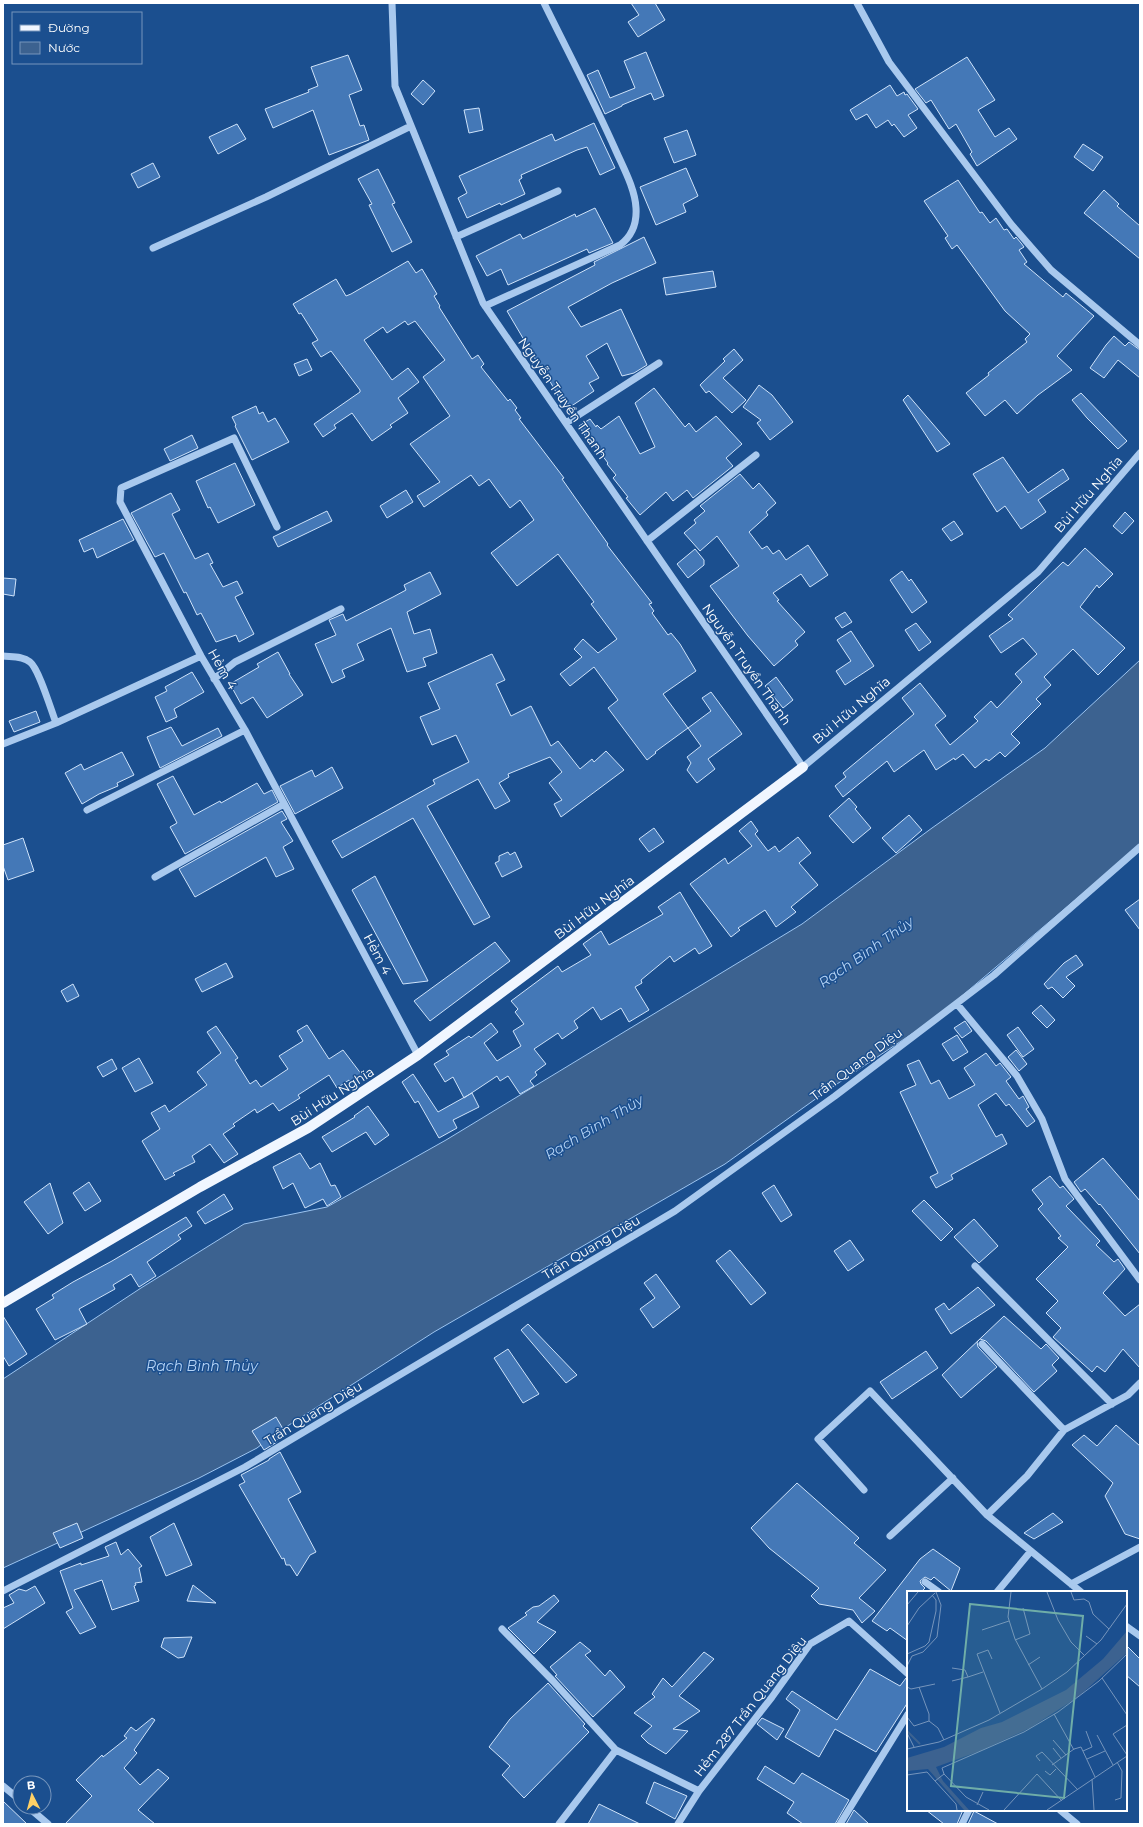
<svg xmlns="http://www.w3.org/2000/svg" width="1143" height="1827" font-family="Montserrat,sans-serif">
  <style>
    .water { fill: #3c6290; stroke: #9cc4f0 }
    .building { fill: #4478b7; stroke: #cfe3fa }
    .lines { fill: none; stroke-linecap: round; stroke-linejoin: round }
    .minor { stroke: #a9c9ee; stroke-width: 7 }
    .major { stroke: #f0f6ff; stroke-width: 10 }
    .labels { text-anchor: middle; stroke-width: 3; stroke-linejoin: round; paint-order: stroke }
    .street-label { font-size: 13px; fill: #fff; stroke: #1b4f8f }
    .water-label { font-size: 14px; font-style: italic; fill: #b5d3f5; stroke: #1b4f8f }
    .inset-river { fill: none; stroke: #3c6290; stroke-width: 2 }
    .inset-road { fill: none; stroke: #7695bc; stroke-width: 1 }
    .view { fill: #6fada8; fill-opacity: 0.15; stroke: #6fada8; stroke-width: 2 }
    .inset-edge { fill: none; stroke: #fff; stroke-width: 2 }
  </style>
  <rect width="100%" height="100%" fill="#1b4f8f"/>
  <path class="water" d="M1140 660V845L937 1017 828 1090 725 1164 434 1332 275 1434 257 1448 199 1478 3 1568V1379L141 1288 244 1224 327 1207 446 1140 802 924 932 828 1045 748Z"/>
  <path class="building" d="M631 3H655L665 20 638 37 628 22 639 15Z
    M646 52 664 96 654 100 651 93 622 105V106L605 114 587 75 598 70 610 98 635 88 624 61Z
    M348 55 362 90 349 95 360 126 364 125 369 140 329 155 313 110 273 128 265 109 309 92 308 90 318 86 311 67Z
    M967 57 995 100 978 110 995 137 1009 128 1017 139 977 166 970 154 972 152 956 124 949 129 931 100 926 103 915 89Z
    M423 80 435 91 423 105 411 94Z
    M890 85 897 96 904 92 905 95 907 94 918 109 908 115 917 128 904 137 894 124 892 126 888 120 876 128 867 114 856 120 850 110Z
    M479 108 483 130 469 133 464 110Z
    M594 123 615 168 600 175 587 147 577 150 521 175 522 178 519 180 525 194 501 205 500 203 467 218 458 198 467 193 459 176 552 134 555 141Z
    M237 124 246 139 218 154 209 137Z
    M687 130 696 155 674 163 664 138Z
    M1083 144 1103 157 1093 171 1074 157Z
    M153 163 160 177 138 188 131 174Z
    M686 168 698 196 683 204 686 212 656 225 640 187Z
    M378 169 395 203 392 204 412 242 392 252 369 205 372 204 358 179Z
    M958 180 980 213 982 212 990 223 996 218 1004 230 1007 229 1014 239 1016 237 1021 243 1024 247 1019 250 1027 262 1024 264 1063 297 1066 293 1094 316 1057 356 1072 370 1038 395 1017 414 1005 400 985 416 966 393 989 375 988 373 1027 342 1025 339 1030 334 1005 311 957 245 952 249 945 238 948 236 924 201Z
    M1104 190 1119 204 1117 206 1140 226V259L1084 213Z
    M595 208 613 243 589 253 587 249 508 285 501 269 487 276 476 256 520 234 523 239 575 214 576 217Z
    M644 237 656 263 612 283 568 307 581 327 621 309 647 365 634 373 622 376 607 343 586 356 599 378 589 383 594 391 570 407 564 397 560 399 548 378 547 379 507 311 595 265 594 262Z
    M408 261 416 273 422 269 437 294 434 296 440 306 439 307 472 359 478 355 484 364 481 367 508 401 510 399 517 408 515 410 521 418 519 419 564 478 562 479 576 499 608 544 607 545 652 603 649 604 654 611 652 613 668 635 671 633 680 644 696 671 663 694 688 728 655 752 656 753 647 760 608 708 618 700 594 667 570 686 560 674 582 657 574 649 583 639 598 653 617 639 591 604 594 602 558 554 517 586 491 553 534 520 520 500 510 508 489 479 479 486 471 475 424 507 417 496 440 482 410 444 450 416 423 377 445 360 415 321 408 325 405 321 387 333 383 327 364 340 392 380 408 368 419 382 398 398 408 413 390 425 392 427 372 441 352 413 334 425 336 428 323 437 314 424 360 392V390L331 351 321 357 312 343 318 340 301 313 299 314 293 304 336 279 346 296 351 294Z
    M713 271 716 287 666 295 663 278Z
    M1114 336 1125 346 1129 342 1140 350V378L1118 360 1104 378 1090 368 1106 345Z
    M734 349 743 360 723 378 746 400 732 413 709 391 706 393 700 385 725 361 723 359Z
    M307 359 312 370 299 376 294 364Z
    M759 385 772 395 793 422 770 440 757 423 761 420 743 407Z
    M654 388 685 427 689 423 696 432 716 416 742 444 726 458 733 466 693 498 687 490 673 501 666 492 640 515 626 498 628 497 613 478 616 475 607 464 608 463 592 442 590 443 579 426 590 419 596 427 597 425 601 429 619 416 640 454 655 447 635 403Z
    M1081 393 1127 441 1118 449 1087 418 1072 400Z
    M908 395 950 444 937 452 903 400Z
    M256 406 259 414 263 412 268 422 275 418 289 442 252 460 235 426 236 425 232 417Z
    M192 435 198 448 170 461 164 449Z
    M1003 457 1028 493 1063 469 1069 479 1038 500 1046 512 1021 529 1005 506 997 512 973 474Z
    M235 463 255 505 218 523 210 507 208 508 196 481Z
    M740 474 753 489 759 483 776 503 766 512 768 515 749 532 762 549 767 546 773 554 779 550 786 560 808 545 828 575 810 587 801 574 773 593 779 600 777 601 805 632 795 641 798 645 774 666 748 636 710 586 739 566 717 536 700 551 684 533 696 523 694 520 705 511 700 506Z
    M406 490 413 502 387 518 380 506Z
    M171 493 180 510 172 514 195 559 208 553 213 563 210 564 223 587 237 581 243 593 235 597 254 634 239 642 236 635 216 642 201 613 197 615 186 592 184 593 164 553 155 557 131 513Z
    M327 511 332 521 278 547 273 537Z
    M1125 512 1134 521 1122 534 1113 526Z
    M123 519 134 540 97 558 93 548 84 552 79 540Z
    M954 521 963 534 951 541 942 529Z
    M1085 548 1113 574 1099 588 1097 585 1080 607 1125 648 1098 675 1073 649 1044 677 1051 685 1036 699 1041 704 1011 734 1020 743 1005 757 1000 752 989 761 986 759 975 768 963 754 955 760 954 758 936 770 924 750 894 772 887 761 843 797 835 786 846 777 843 773 914 714 902 698 920 683 946 716 935 725 950 745 978 721 974 717 991 701 997 708 1022 682 1015 674 1037 654 1023 638 1001 653 989 636 1013 619 1008 615 1063 562 1068 566Z
    M695 549 704 560V565L688 578 677 564Z
    M902 571 909 581 911 579 927 602 912 613 890 580Z
    M430 572 441 594 407 612 414 634 430 629 437 653 423 658 426 666 407 672 391 628 357 644 364 660 342 670 345 677 332 683 315 644 336 635 329 620 343 614 346 621 393 597 406 590 404 585Z
    M3 578 16 579 14 596 3 594Z
    M845 612 852 622 842 628 835 618Z
    M916 623 931 642 919 651 905 630Z
    M851 631 874 666 845 685 836 671 851 661 837 640Z
    M278 652 290 674H289L303 695 267 718 253 697 241 704 230 684 259 667 257 664Z
    M492 654 505 680 496 684 511 716 531 706 551 746 558 741 580 769 592 759 594 762 606 751 624 770 561 817 554 804 562 800 549 783 562 772 550 757 508 774 509 777 499 783 510 801 495 809 478 779 427 806 490 917 474 925 413 818 342 858 332 841 435 784 433 780 469 762 456 735 432 745 420 717 440 709 428 683Z
    M192 672 204 692 174 709 177 717 166 722 155 697 167 691 165 687Z
    M776 677 793 700 783 708 765 686Z
    M711 692 742 734 708 759 715 769 697 783 687 770 691 763 687 757 701 746 688 728 711 711 702 698Z
    M36 711 40 722 14 732 9 721Z
    M171 727 182 746 218 728 222 736 160 768 147 737Z
    M122 752 134 775 117 783 118 786 99 794 82 804 65 773 81 764 84 770Z
    M332 767 343 788 295 814 280 786 312 770 315 777Z
    M173 776 194 815 220 801 221 803 257 783 264 794 272 790 278 802 185 854 170 827 177 823 157 784Z
    M849 798 857 807 855 809 871 828 853 843 829 816Z
    M282 811 287 819 281 822 293 841 283 847 294 869 276 877 266 857 195 897 179 869Z
    M909 815 922 830 896 853 882 838Z
    M751 821 758 831 755 834 768 851 775 846 779 852 798 837 811 853 799 863 818 885 791 907 796 912 776 927 765 910 738 928 740 930 731 937 690 884 725 858 728 864 752 846 739 831Z
    M654 828 664 842 649 852 639 839Z
    M23 838 34 871 8 880 3 866V845Z
    M508 852 510 855 515 852 522 867 502 877 495 863 499 861V856Z
    M375 876 428 981 403 984 352 890Z
    M680 892 712 946 699 954 695 948 674 962 670 956 641 980 642 983 635 987 649 1010 629 1022 621 1008 601 1020 593 1007 574 1021 578 1028 562 1039 558 1033 534 1049 546 1064 535 1072 537 1075 530 1081 534 1086 520 1094 508 1076 500 1081 497 1076 464 1098 453 1077 445 1082 434 1064 449 1055 446 1051 469 1036 471 1038 491 1023 498 1032 484 1043 497 1061 521 1046 513 1031 524 1024 515 1012 518 1009 511 1001 558 966 562 972 591 955 583 944 601 931 609 945 663 914 658 907Z
    M1140 899V930L1125 910Z
    M495 942 510 961 430 1021 414 1001Z
    M1076 955 1083 965 1066 977 1075 986 1063 998 1052 987 1048 989 1044 984 1064 963Z
    M226 963 233 977 202 992 195 979Z
    M73 984 79 996 67 1002 61 991Z
    M1041 1005 1055 1020 1047 1028 1032 1013Z
    M965 1021 972 1031 962 1038 954 1028Z
    M307 1025 329 1059 343 1050 362 1075 351 1083 349 1080 337 1088 329 1075 298 1095 300 1098 279 1111 273 1103 257 1113 255 1109 233 1124 235 1126 223 1134 238 1154 224 1163 210 1144 192 1156 195 1162 173 1173 175 1175 165 1180 142 1141 160 1129 151 1113 165 1105 169 1112 207 1085 197 1072 221 1053 207 1032 216 1026 238 1058 235 1060 250 1084 256 1080 261 1087 288 1069 279 1056 303 1041 297 1031Z
    M1018 1027 1034 1049 1023 1057 1007 1035Z
    M957 1035 968 1052 953 1061 942 1044Z
    M1016 1050 1027 1064 1019 1071 1008 1057Z
    M986 1053 996 1066 1000 1063 1011 1077 1006 1081 1019 1099 1023 1096 1029 1107 1026 1109 1035 1121 1027 1127 1009 1104 1006 1106 996 1093 978 1105 996 1137 1002 1134 1007 1144 951 1175 953 1179 936 1188 930 1177 938 1173 900 1092 916 1085 907 1065 919 1060 931 1084 939 1080 949 1099 975 1085 964 1068Z
    M139 1058 153 1083 135 1092 122 1068Z
    M112 1059 117 1069 103 1077 97 1067Z
    M413 1074 438 1112 472 1093 479 1107 453 1120 457 1128 439 1138 418 1101 415 1103 402 1082Z
    M368 1106 389 1135 375 1145 366 1132 332 1152 322 1137 355 1117 354 1116Z
    M300 1153 310 1169 320 1163 331 1186 335 1185 341 1197 327 1206 323 1199 305 1208 293 1183 283 1189 273 1167Z
    M1103 1158 1140 1201V1254L1100 1204 1099 1205 1085 1189 1081 1192 1074 1182Z
    M1050 1176 1060 1188 1063 1186 1074 1199 1066 1206 1100 1241 1096 1245 1114 1262 1118 1259 1125 1269 1103 1293 1125 1316 1140 1304V1368L1123 1349 1105 1372 1097 1366 1092 1372 1053 1337 1061 1328 1046 1313 1058 1301 1036 1279 1068 1247 1058 1238 1061 1236 1038 1209 1043 1204 1032 1190Z
    M89 1182 101 1201 85 1211 73 1193Z
    M50 1183 63 1223 48 1234 24 1202Z
    M774 1185 792 1215 781 1222 762 1193Z
    M224 1194 233 1209 205 1224 197 1212Z
    M924 1200 953 1229 941 1241 912 1211Z
    M186 1217 192 1226 178 1235 181 1239 147 1262 156 1276 139 1287 131 1274 113 1285 115 1289 79 1309 87 1324 55 1340 36 1309 54 1298 52 1295 73 1282 112 1261Z
    M974 1219 998 1246 979 1263 954 1237Z
    M850 1240 864 1260 848 1271 834 1251Z
    M730 1250 766 1293 751 1305 716 1261Z
    M656 1274 680 1307 653 1328 640 1309 655 1298 644 1283Z
    M978 1287 995 1305 951 1334 935 1309 944 1303 949 1310Z
    M3 1316 27 1354 9 1366 3 1356Z
    M1004 1316 1041 1349 1046 1344 1059 1358 1052 1365 1057 1371 1034 1392 986 1341 980 1339 977 1342 978 1347 997 1367 961 1398 942 1375Z
    M528 1324 577 1375 566 1383 521 1330Z
    M508 1349 539 1394 523 1403 494 1358Z
    M926 1351 938 1368 892 1399 880 1382Z
    M276 1417 286 1434 276 1440 277 1442 264 1450 252 1431Z
    M1116 1425 1140 1446V1539L1125 1534 1105 1496 1113 1483 1072 1445 1084 1435 1097 1446Z
    M280 1452 301 1492 288 1499 316 1552 310 1555 297 1576 290 1565H286L284 1558 282 1559 239 1485 245 1482 241 1475 269 1460V1459Z
    M797 1483 859 1538 854 1543 886 1570 859 1598 875 1611 862 1623 853 1610 819 1604 811 1596 819 1588 769 1548 751 1528Z
    M1053 1513 1063 1522 1034 1539 1024 1533Z
    M77 1523 83 1538 60 1548 53 1533Z
    M174 1523 192 1565 166 1576 150 1537Z
    M116 1542 121 1555 128 1549 142 1566 139 1568 142 1582 135 1583 136 1585 134 1586 139 1601 112 1610 102 1580 74 1590 96 1627 80 1634 66 1612 73 1608 60 1571 81 1563V1565L109 1556 105 1547Z
    M933 1549 960 1568 951 1591 934 1577 931 1580 925 1577 920 1581 921 1584 925 1588 921 1592H908V1641L890 1628 887 1631 872 1621 920 1559Z
    M193 1585 216 1603 187 1601Z
    M35 1586 45 1603 3 1629V1608L14 1603 9 1595 19 1589 26 1591Z
    M554 1595 559 1601 537 1622 556 1632 534 1654 508 1628 527 1615 525 1613 533 1607 539 1606Z
    M192 1637 184 1657 178 1658 161 1647 164 1638Z
    M580 1642 591 1651 585 1655 605 1676 610 1670 625 1687 593 1717 555 1676 557 1675 550 1667Z
    M1126 1645 1140 1659V1687L1126 1675Z
    M704 1652 714 1659 679 1696 700 1711 673 1729 688 1731 666 1754 648 1743 641 1736 652 1726 634 1713 655 1697 652 1694 663 1678 672 1687Z
    M870 1669 900 1686 906 1678 908 1679V1702L876 1752 835 1729 819 1757 785 1737 800 1710 786 1699 792 1691 837 1720Z
    M548 1683 585 1724 583 1726 589 1732 524 1798 502 1775 510 1766 489 1747 510 1719Z
    M152 1718 155 1720 134 1750 137 1753 124 1768 140 1785 158 1769 169 1778 138 1810 155 1824H65L92 1796 76 1780 102 1755 103 1757 127 1738 124 1736 131 1727 136 1731Z
    M762 1718 784 1729 777 1740 757 1724Z
    M765 1766 794 1784 802 1773 849 1800 835 1824H803L787 1813 794 1802 757 1779Z
    M654 1782 687 1796 675 1819 646 1803Z
    M3 1801 27 1824H3Z
    M599 1804 640 1824H588Z
    M854 1810 869 1824H846Z
    M926 1810H963L957 1824H944Z
    M974 1811 998 1824H968Z"/>
  <g class="lines">
    <path class="minor" d="M392 3 395 86 483 303 803 767 1038 572 1140 453
      M857 3 889 62 1011 224 1051 270 1140 345
      M456 237 558 191
      M153 248 266 197 411 126
      M485 306 620 245C632 236 637 224 636 208 635 189 624 169 616 151 594 101 568 52 544 3
      M566 423 659 363
      M277 527 234 438 121 488 120 502 201 656 245 730 418 1055
      M647 541 756 455
      M3 656C12 657 23 656 30 662 39 669 51 710 56 723L201 656
      M214 679 235 662 341 609
      M3 744 56 723
      M87 810 245 730
      M155 877 284 804
      M957 1004 1017 1076 1042 1119 1065 1179 1140 1280
      M975 1266 1112 1404
      M982 1344 1064 1430
      M864 1490 818 1439 870 1391 987 1515 1081 1592
      M987 1515 1027 1476 1064 1430 1128 1395 1140 1383
      M890 1536 953 1478
      M925 1582 939 1592
      M1071 1584 1140 1547
      M3 1591 245 1467 675 1211 835 1096 994 975 1140 847
      M997 1592 1031 1551
      M1126 1626 1140 1636
      M502 1629 553 1681 616 1750 559 1824
      M616 1750 699 1791
      M3 1786 20 1800
      M28 1807 48 1824
      M1060 1810 1077 1824
      M678 1824 699 1791 772 1697 810 1644 849 1621 908 1674
      M840 1824 908 1714
      M962 1824 969 1810"/>
    <path class="major" d="M3 1303 200 1187 308 1128 418 1055 803 767"/>
  </g>
  <g class="labels">
    <g class="street-label">
      <text transform="translate(563 398) rotate(55)" y="5">Nguyễn Truyền Thanh</text>
      <text transform="translate(1088 494) rotate(-49)" y="5">Bùi Hữu Nghĩa</text>
      <text transform="translate(747 664) rotate(55)" y="5">Nguyễn Truyền Thanh</text>
      <text transform="translate(223 669) rotate(60)" y="5">Hẻm 4</text>
      <text transform="translate(851 710) rotate(-40)" y="5">Bùi Hữu Nghĩa</text>
      <text transform="translate(594 907) rotate(-37)" y="5">Bùi Hữu Nghĩa</text>
      <text transform="translate(378 954) rotate(62)" y="5">Hẻm 4</text>
      <text transform="translate(856 1064) rotate(-37)" y="5">Trần Quang Diệu</text>
      <text transform="translate(332 1096) rotate(-33)" y="5">Bùi Hữu Nghĩa</text>
      <text transform="translate(591 1247) rotate(-31)" y="5">Trần Quang Diệu</text>
      <text transform="translate(313 1413) rotate(-31)" y="5">Trần Quang Diệu</text>
      <text transform="translate(750 1706) rotate(-52)" y="5">Hẻm 287 Trần Quang Diệu</text>
    </g>
    <g class="water-label">
      <text transform="translate(866 952) rotate(-35)" y="5">Rạch Bình Thủy</text>
      <text transform="translate(594 1127) rotate(-31)" y="5">Rạch Bình Thủy</text>
      <text x="202" y="1371">Rạch Bình Thủy</text>
    </g>
  </g>
  <g transform="translate(907 1591)">
    <rect width="220" height="220" fill="#1b4f8f"/>
    <path d="M220 40V62L171 106 123 137 73 160 29 176 36 190 62 219H57L21 178 0 180V167L37 156 74 137 95 131 159 99 196 68Z" fill="#3c6290"/>
    <path class="inset-river" d="M0 140 13 153"/>
    <path class="inset-road" d="M104 1 101 26 108 48 135 98 160 81 194 49 220 13M140 1 151 29 164 51 177 64M164 1 167 9 177 8 182 11 186 23 202 38M0 14 11 1M0 35 12 17 28 2M75 39 102 30M179 45 190 53M108 49 123 43 116 17M0 63 18 55 22 51 29 20V9L25 4M85 68 81 59 70 63 93 122M121 74 133 66M0 75 5 65 16 61 30 46 34 14 29 1M45 77 58 79 61 86 76 81M195 87 220 124M45 90 61 86M0 96 4 98 28 93M12 96 22 123V130M147 123 167 159M0 126 7 135 22 130 31 137 37 149M220 134 206 143 220 164M0 142 7 156M190 144 206 174M146 149 159 164M146 157 154 167M0 158 32 151 82 129 135 98M176 160 185 156 179 140M180 168 198 160M133 170 129 165 135 161 171 199M145 174 167 158 174 156 188 186M138 180 143 184 149 178M37 183 59 206 82 219M0 184 20 181 28 190 37 183 35 177 117 141 151 121 192 90 220 63M185 188 187 219M28 190 49 213 50 219M208 209 214 207 215 180 210 171M70 214 76 201M97 219 130 183 155 210M140 219 220 165"/>
    <path class="view" d="M63 13 176 25 157 207 44 195Z"/>
    <rect width="220" height="220" class="inset-edge"/>
  </g>
  <rect width="1143" height="1827" fill="none" stroke="#ffffff" stroke-width="8"/>
  <rect x="12" y="12" width="130" height="52" fill="#1b4f8f" stroke="#7695bc"/>
  <rect x="20" y="25" width="20" height="6" fill="#f0f6ff" stroke="#7695bc"/>
  <text x="48" y="32" font-size="12" fill="#ffffff">Đường</text>
  <rect x="20" y="42" width="20" height="12" fill="#3c6290" stroke="#7695bc"/>
  <text x="48" y="52" font-size="12" fill="#ffffff">Nước</text>
  <g transform="translate(32 1795) rotate(354)"><circle r="19" fill="#1b4f8f" stroke="#7695bc"/>
  <path d="M0-3L7 15L0 10L-7 15Z" fill="#ffd166"/>
  <text y="-6" font-size="11" font-weight="bold" text-anchor="middle" fill="#ffffff">B</text>
  </g>
</svg>
